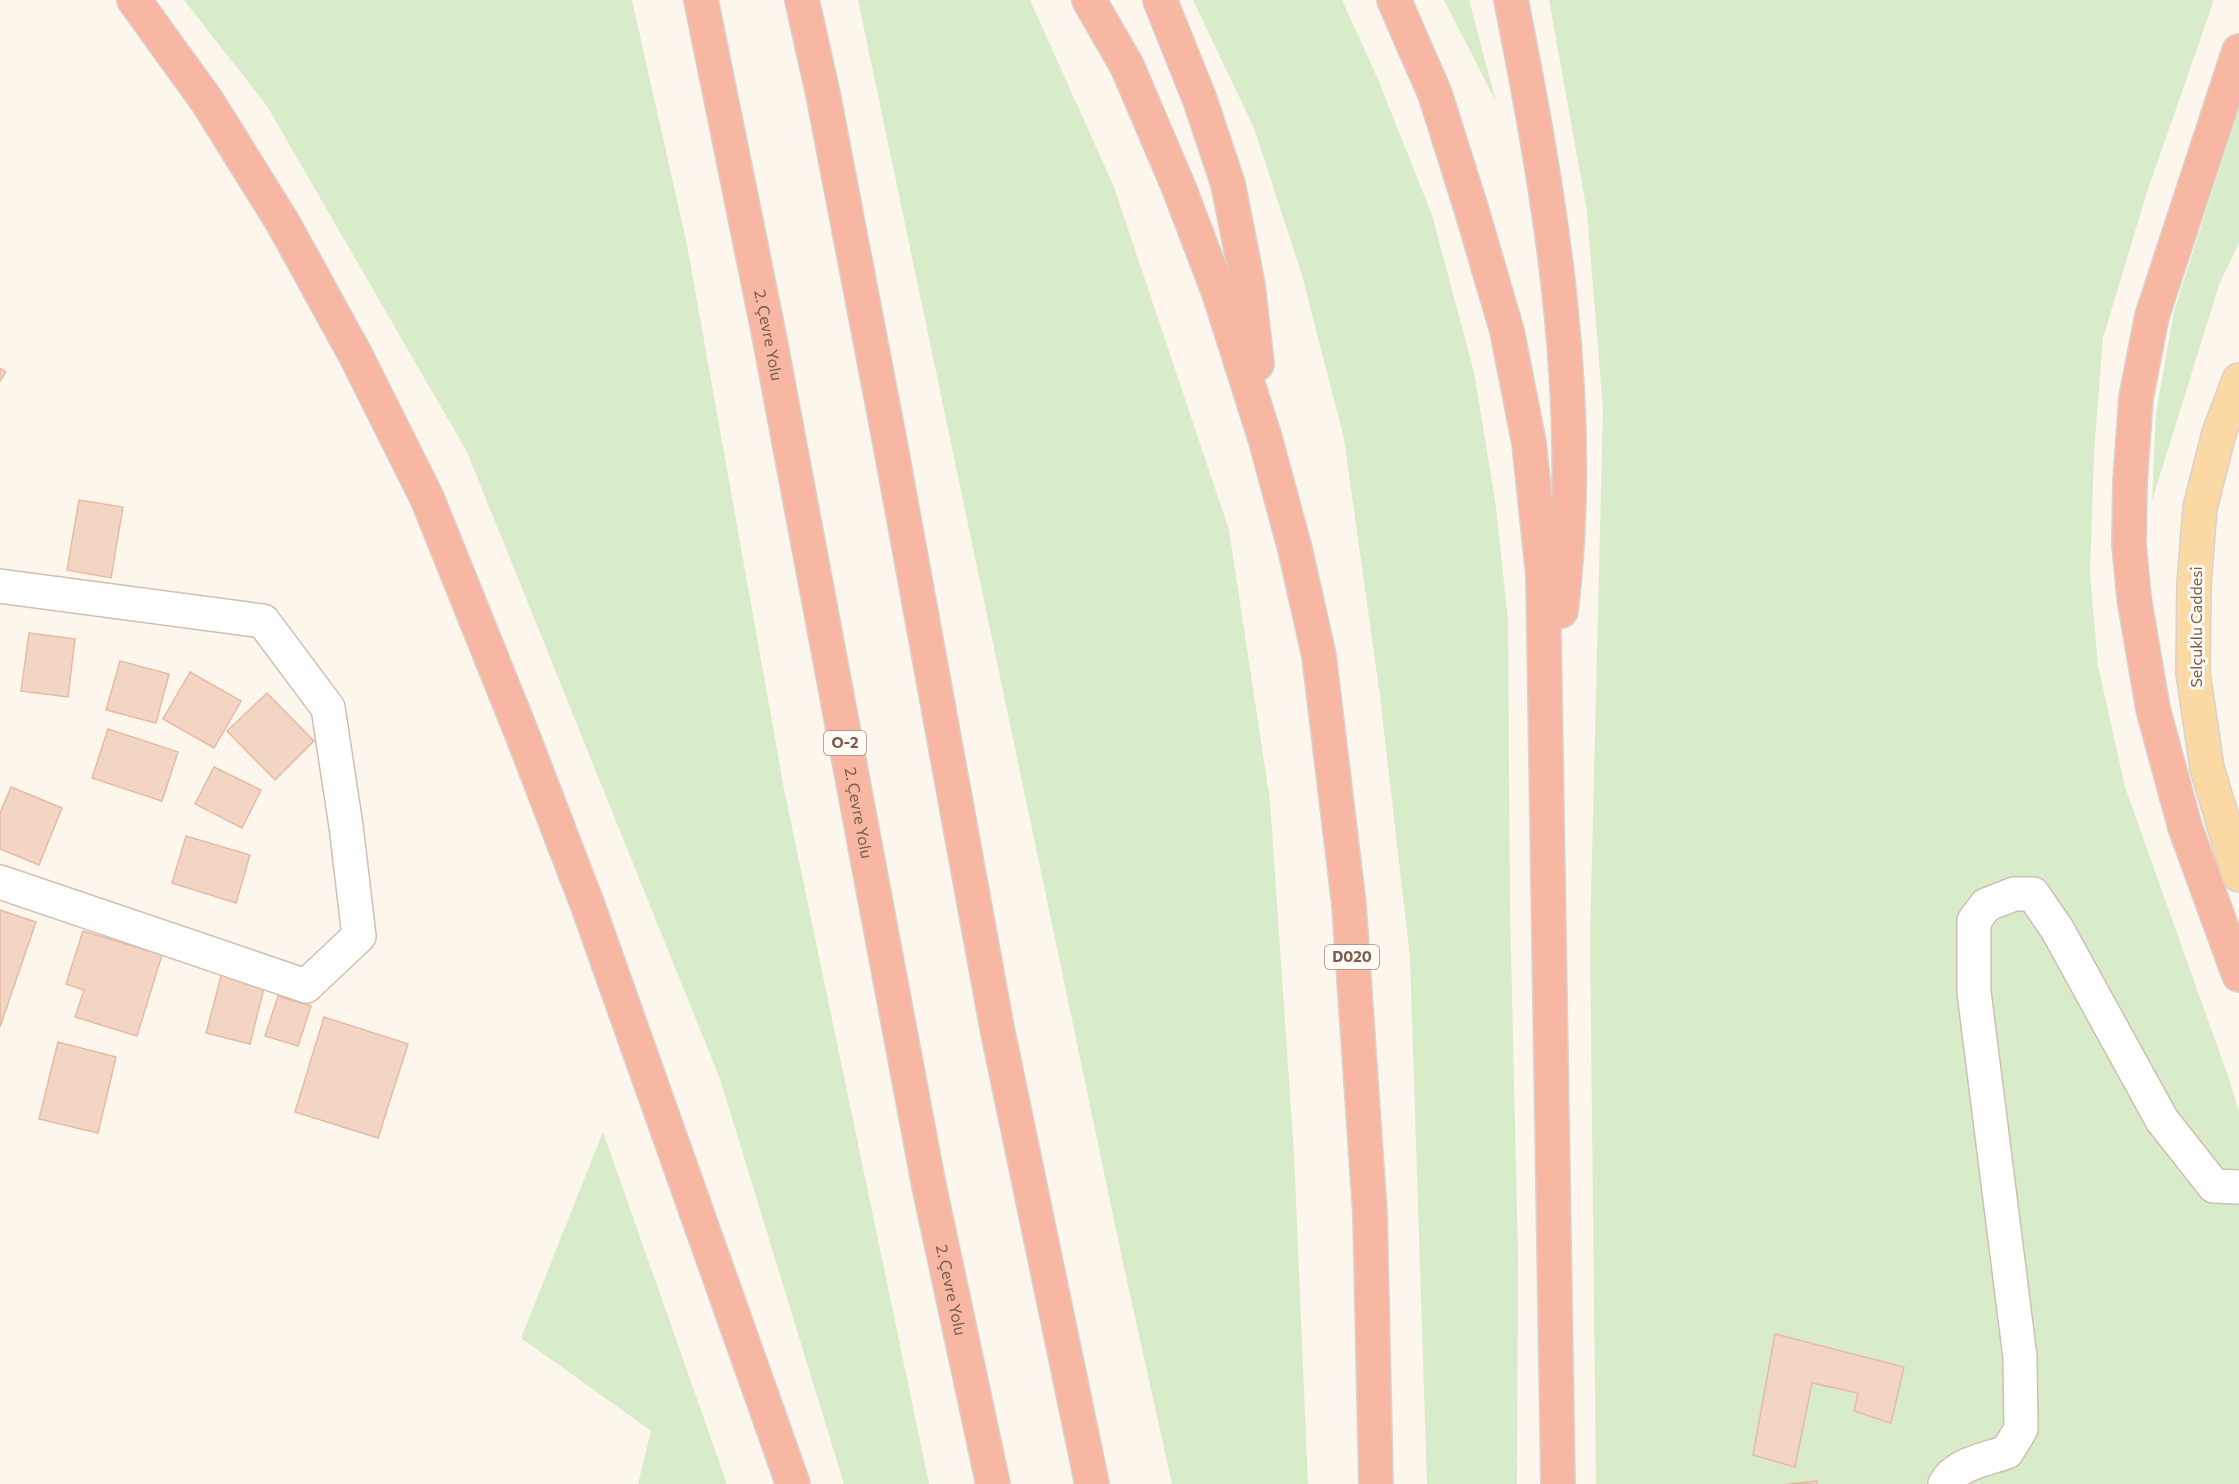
<svg xmlns="http://www.w3.org/2000/svg" width="2239" height="1484" font-family="Commissioner,sans-serif">
  <style>
    .green { fill: #d8ecc9 }
    .building { fill: #f3d5c3; stroke: #e6bba3; stroke-width: 1.5 }
    .lines { fill: none; stroke-linecap: round; stroke-linejoin: round }
    .minor-casing { stroke: #d1beb0; stroke-width: 36 }
    .major-casing { stroke: #dad1cd; stroke-width: 36 }
    .highway-casing { stroke: #dad1cd; stroke-width: 36 }
    .minor { stroke: #fff; stroke-width: 33 }
    .major { stroke: #fbd9a5; stroke-width: 33 }
    .highway { stroke: #f7b7a3; stroke-width: 33 }
    .labels { text-anchor: middle; stroke-width: 6; stroke-linejoin: round; paint-order: stroke }
    .shield { fill: #fffaf3; stroke: #a28b7f; stroke-width: 1.5 }
    .shield-label { font-size: 15px; font-weight: bold; fill: #7a5c4d }
    .street-label { font-size: 16px; fill: #7a5c4d; stroke: #fffaf3 }
  </style>
  <rect width="100%" height="100%" fill="#fdf6ec"/>
  <path class="green" d="M184 0H632L687 245 784 789 929 1484H844L720 1079 467 452 267 106Z
    M858 0H1030L1114 187 1229 530 1270 801 1294 1154 1308 1484H1172L1122 1258Z
    M1193 0H1342L1377 77 1432 215 1474 372 1496 507 1508 621 1510 909 1518 1255 1517 1484H1427L1410 958 1380 696 1344 439 1302 275 1254 128Z
    M1444 0H1469L1496 102Z
    M1549 0H2214L2147 192 2103 338 2094 453 2090 574 2098 666 2125 787 2229 1079 2239 1113V1484H1596L1590 937 1603 409 1587 212Z
    M2239 109V243L2219 285 2152 501 2156 413 2174 311Z
    M603 1132 727 1484H638L651 1431 521 1338Z"/>
  <path class="building" d="M0 368 6 372 0 381Z
    M79 500 123 507 111 578 67 570Z
    M29 633 75 639 68 697 21 691Z
    M120 661 169 674 156 723 106 710Z
    M190 672 241 701 214 748 163 719Z
    M267 693 314 741 275 780 227 731Z
    M108 729 178 752 162 801 92 778Z
    M214 767 261 790 242 828 195 804Z
    M11 787 62 808 39 865 0 849V813Z
    M186 836 250 855 236 903 172 883Z
    M0 910 36 922 0 1027Z
    M83 931 162 955 137 1036 75 1017 84 990 66 984Z
    M223 969 266 980 250 1044 206 1033Z
    M278 996 311 1006 298 1046 265 1036Z
    M324 1017 408 1044 378 1138 295 1112Z
    M58 1042 116 1057 98 1133 39 1119Z
    M1775 1334 1904 1367 1891 1423 1854 1411 1858 1393 1812 1383 1795 1467 1753 1455Z
    M1817 1481V1484H1787Z"/>
  <g class="lines">
    <g class="minor-casing">
      <path id="minor" d="M0 586 263 621 328 708 346 826 359 936 306 986 0 882
        M1945 1484C1955 1464 1987 1459 2007 1452L2021 1429 2020 1357 1974 992V921L1986 905 2014 894H2033L2057 929 2162 1120 2214 1186 2239 1187"/>
    </g>
    <g class="major-casing">
      <path id="major" d="M2239 380 2219 433 2200 508 2194 584 2193 673 2207 768 2239 875"/>
    </g>
    <g class="highway-casing">
      <g id="highway">
        <path d="M134 0 207 101 283 223 355 354 427 498 522 734 588 906 793 1484"/>
        <path id="s1" d="M701 0 769 335 929 1186 993 1484"/>
        <path d="M802 0 823 94 890 443 997 1028 1092 1484"/>
        <path d="M1089 0 1127 66 1179 188 1219 293 1265 438 1295 549 1319 656 1349 905 1370 1214 1376 1484"/>
        <path d="M1160 0 1200 100 1228 184 1248 285 1257 364"/>
        <path d="M1394 0 1435 94 1471 208 1507 331 1529 443 1543 576 1558 1484"/>
        <path d="M1511 0C1551 201 1586 405 1561 611"/>
        <path d="M2239 51 2152 316 2136 398 2130 482 2129 544 2134 598 2153 709 2185 827 2239 975"/>
      </g>
    </g>
    <use href="#minor" class="minor"/>
    <use href="#major" class="major"/>
    <use href="#highway" class="highway"/>
  </g>
  <g class="labels">
    <g class="shield">
      <rect x="824" y="731" width="42" height="24" rx="4.5"/>
      <rect x="1325" y="945" width="54" height="24" rx="4.5"/>
    </g>
    <g class="shield-label">
      <text x="845" y="748">O-2</text>
      <text x="1352" y="962">D020</text>
    </g>
    <g class="street-label">
      <text dy="6" stroke="none"><textPath href="#s1" startOffset="342">2. Çevre Yolu</textPath></text>
      <text transform="translate(2196 627) rotate(-90)" y="6">Selçuklu Caddesi</text>
      <text dy="6" stroke="none"><textPath href="#s1" startOffset="828">2. Çevre Yolu</textPath></text>
      <text dy="6" stroke="none"><textPath href="#s1" startOffset="1314">2. Çevre Yolu</textPath></text>
    </g>
  </g>
</svg>
